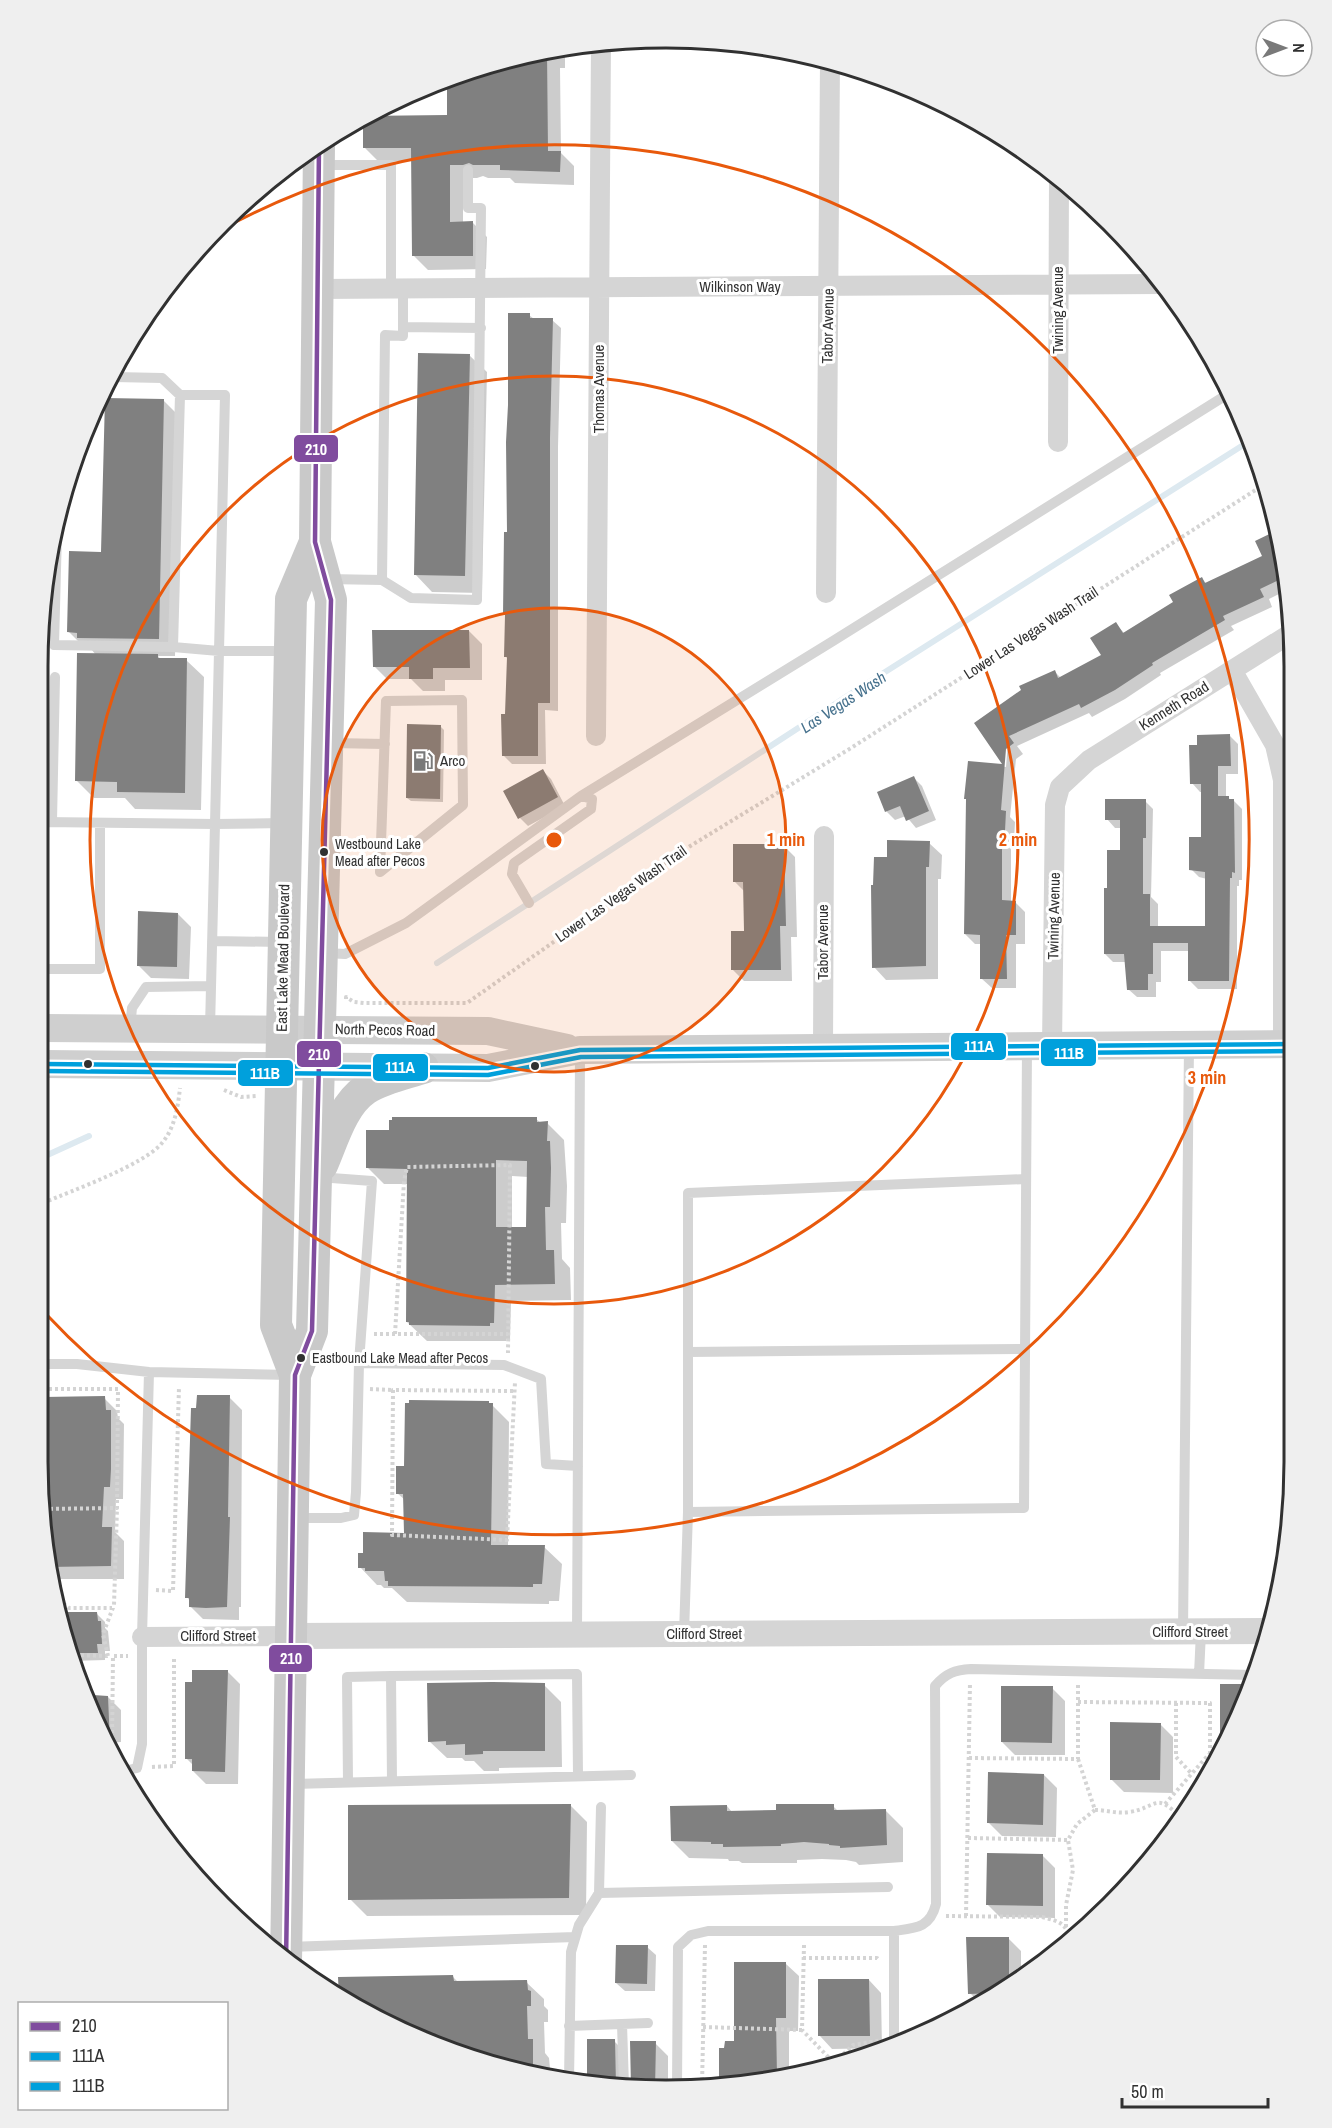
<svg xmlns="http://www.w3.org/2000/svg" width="1332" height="2128" font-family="'Archivo Narrow',sans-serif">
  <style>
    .shadow { fill: #0003; fill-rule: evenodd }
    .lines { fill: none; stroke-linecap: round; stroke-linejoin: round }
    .stream { stroke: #dde9f0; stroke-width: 6 }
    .building { fill: #808080; fill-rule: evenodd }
    .path { stroke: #d4d4d4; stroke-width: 4; stroke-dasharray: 3 3; stroke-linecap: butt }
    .service { stroke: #d5d5d5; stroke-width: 10 }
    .minor { stroke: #d5d5d5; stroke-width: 20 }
    .tertiary { stroke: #d5d5d5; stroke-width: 26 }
    .secondary { stroke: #cfcfcf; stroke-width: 28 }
    .primary { stroke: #c9c9c9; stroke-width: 32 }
    .bus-1-casing { stroke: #fff; stroke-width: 9 }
    .bus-2-casing { stroke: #fff; stroke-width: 9 }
    .bus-3-casing { stroke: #fff; stroke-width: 9 }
    .bus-1 { stroke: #804c9e; stroke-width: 4.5 }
    .bus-2 { stroke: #00a0dc; stroke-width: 4.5 }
    .bus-3 { stroke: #00a0dc; stroke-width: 4.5 }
    .ring { fill: none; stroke: #e8590c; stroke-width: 3 }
    .bus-dot { fill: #313131; stroke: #fff; stroke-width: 2 }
    .labels { text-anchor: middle; stroke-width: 6; stroke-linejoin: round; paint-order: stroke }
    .bus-label { font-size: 14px; fill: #313131; stroke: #fff; text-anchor: start }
    .street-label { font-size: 15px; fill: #313131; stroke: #fff }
    .poi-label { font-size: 15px; fill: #313131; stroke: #fff; text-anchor: start }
    .water-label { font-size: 16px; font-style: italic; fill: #46718d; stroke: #fff }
    .rim { fill: none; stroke: #313131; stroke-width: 3 }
    .centre { fill: #e8590c; stroke: #fff; stroke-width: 3 }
    .ring-label { font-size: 18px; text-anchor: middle; font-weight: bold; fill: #e8590c; stroke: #fff; stroke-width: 6; stroke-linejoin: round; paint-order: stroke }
    .line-badge { stroke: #fff; stroke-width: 2 }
    .badge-label { font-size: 16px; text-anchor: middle; font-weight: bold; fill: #fff }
  </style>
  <rect width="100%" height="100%" fill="#fff"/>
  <path class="shadow" d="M565 47V68H560L561 153 574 166V185L515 183 510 178H488L483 176 477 178H463V223H473L487 237 486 269 428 270 414 256 413 161 379 162 365 148 449 116 448 78 464 71Z
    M529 315 534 319 552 320 561 328 558 447V711L545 710 546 764H512L504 756 508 659 505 656 508 534Z
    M469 355 487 372 482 593 432 592 415 574Z
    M163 400 181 418 175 656H158L161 660H186L204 677 201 810 135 809 125 798H94L76 780 96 655 91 649H86L69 632 103 553Z
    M1278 536 1287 590 1269 599 1272 607 1231 626 1234 630 1160 673 1161 675 1125 699 1092 717 1089 713 1017 746 1023 754 1016 759 1010 817 1015 822 1014 840H1011V902H1015L1025 912V944H1016V988H992L982 979V944H975L965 934 969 762 1006 767 1008 742 976 724 1055 672 1061 678 1103 656 1116 624 1125 634 1175 603 1202 579 1207 584 1264 557Z
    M469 631 482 644V680H445V691H423L411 679H387L374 666Z
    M440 726 444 730 443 802 411 801 407 798Z
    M1230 736 1238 744V774H1226V797L1234 801 1242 809V880H1239V886H1237V989H1198L1189 980V951H1161V982H1156V997H1137L1128 989 1126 962H1113L1105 954 1109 890 1121 852 1122 828H1115L1107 819 1145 801 1153 809 1151 897 1158 904V928H1207V879L1199 877 1191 869 1202 838V792H1200L1192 783 1199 746Z
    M543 771 551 779 565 806 528 826 520 818Z
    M914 778 922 786 936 820 916 828 906 816 895 820 887 812 879 792Z
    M929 843 942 855 941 879H938V979L886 980 874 967 888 859Z
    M783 845 795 857 797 937H791L792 981H744L732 969 746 933 745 892 734 881Z
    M178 914 191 927 189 979 151 978 138 965Z
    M536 1119 541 1123H547L564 1140 567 1186 566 1223H561L562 1259 570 1268 571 1300 511 1301 510 1339H506V1341H427L407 1322 408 1184H384L368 1168ZM512 1176 528 1177V1228H512Z
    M229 1397 242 1410 241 1607H239V1620L203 1619 190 1606V1601L187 1597 198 1409Z
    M104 1398 117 1411 118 1418 124 1424 123 1499H116L115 1532 124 1541V1579H51L43 1544V1399Z
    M410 1404 492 1405 509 1422 508 1546 544 1547 562 1564 559 1601H549V1604L407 1602 392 1588H384L381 1585H377L360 1567 364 1554 405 1534V1500L397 1493 405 1468Z
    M64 1614H97L105 1622V1628L108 1631 110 1651H105V1660L72 1661 69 1658 64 1634Z
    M227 1671 240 1684 238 1784H206L193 1771V1765L186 1758Z
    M544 1685 561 1702 562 1767 499 1768V1771H484L474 1761H465L462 1758H447L429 1741Z
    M1052 1688 1065 1701V1755H1015L1002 1742Z
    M87 1697H108L121 1710V1742L110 1743Z
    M1160 1724 1173 1737V1793L1124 1792 1111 1779Z
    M1044 1775 1057 1788 1056 1837 1002 1836 989 1823Z
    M570 1805 587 1822 586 1915 367 1916 350 1899Z
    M727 1806 732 1812H777L833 1806 838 1811H886L903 1828V1862L859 1865 856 1862 846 1860 822 1859 797 1860V1863H742L739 1861H729L728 1859 689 1858 672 1841Z
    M1042 1855 1055 1868V1918L1000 1917 987 1904Z
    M1008 1938 1021 1951V1980L980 2003 970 1993Z
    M647 1947 656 1955 655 1991H625L616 1983Z
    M786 1964 799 1976 798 2031H789V2074L720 2083 726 2050 736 2042Z
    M453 1977 458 1982H526L544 1999V2006L548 2010V2022H544L545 2053 549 2058 551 2079 464 2057 352 2006 341 1999Z
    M869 1980 881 1993 882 2048 832 2049 820 2036Z
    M614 2041 627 2054 628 2087 588 2083Z
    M632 2042 655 2043 668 2056V2090L633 2087Z"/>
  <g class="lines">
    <path class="stream" d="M437 963 852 693 1248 442
      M43 1157 89 1136"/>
  </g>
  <path class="building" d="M547 52 548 151H561L560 172 500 170V165H473L469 163 463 165H450V222L473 221V256H412L411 148H363V116L447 115V79L464 71Z
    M508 313H530V318H553L550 438V703H538V756H502L501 714H505L507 657H504L505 615H503L504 532H507L506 442 508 405Z
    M418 353 470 354 465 576 414 575Z
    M105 398 164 399 159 639 77 638V633L67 632 69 551 101 552Z
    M1278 530 1285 577 1260 589 1264 597 1223 616 1225 620 1152 663 1153 665 1115 690 1081 708 1079 704 1009 736 1014 743 1006 749 1001 810 1006 811 1005 831H1002V900L1016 901V935H1006L1007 979H980V935L964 934 966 799H964L968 761 1002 764 974 723 1021 690 1019 686 1055 670 1058 678 1101 655 1090 638 1116 622 1123 633 1173 602 1169 595 1202 577 1205 583 1262 556 1255 541Z
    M372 630H469L470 668H433V679H409V667H373Z
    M77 653 158 654V658H187L185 793 117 792V782L75 781Z
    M407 724 441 725 440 799 406 798Z
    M1230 734 1231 766H1218V796H1229V799H1234L1235 873 1232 872V878H1230L1229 981H1188V943H1153V974H1148V990H1127L1124 954H1104V888H1107V850H1120V820H1105V799H1146V838H1143V894H1150V926H1205V872L1189 870V837H1201V784H1190L1189 745H1197V735Z
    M543 769 558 797 518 819 503 791Z
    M914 776 929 811 906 821 900 806 885 812 877 792Z
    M887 840 930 841 929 867H926V966L872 968 871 885H873L874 857H887Z
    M733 844H784L786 926H780L781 970H731V931H744L743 882H733Z
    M138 911 178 913 177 967 137 966Z
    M392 1117H537V1122L548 1121 547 1141H550L551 1168 550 1207H545L546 1250H554L555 1284 495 1285 494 1323H490V1326L409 1325V1322H406L407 1169 366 1168V1130H389V1120H392ZM496 1160 527 1161 526 1227H496Z
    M197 1395H230L228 1517H230L227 1607 206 1608 189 1607V1598H185L191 1408H196Z
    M105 1396 106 1410H111V1469L110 1487H104L102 1527H112L111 1566 48 1567 43 1544V1397Z
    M409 1400 489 1401V1403H493L491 1545H545L542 1584H533V1587L388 1586V1581H385L384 1571H365V1568H358V1553H363V1532L404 1533 403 1494H396V1466H404L405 1403H409Z
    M63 1612H97L98 1621H101L102 1644H97L98 1653H68L63 1628Z
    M192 1670H228L225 1772 192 1771V1759H185V1682H192Z
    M492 1682 545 1683V1751H483V1754L465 1755V1744L446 1745V1741L428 1742 427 1683Z
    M1220 1684H1252L1247 1702 1220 1749Z
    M1001 1686H1053L1052 1743 1001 1742Z
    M93 1695 108 1696 110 1744 88 1698H93Z
    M1110 1722 1161 1723 1160 1780H1110Z
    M988 1772 1044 1774 1043 1825 987 1823Z
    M571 1804 569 1898 348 1900V1805Z
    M776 1804H834V1810L886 1809 887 1845 840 1848V1846L829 1845V1844L804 1842 781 1844V1846L723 1847V1844H711V1842L671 1841 670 1806 727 1805V1811L776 1810Z
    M987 1853 1043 1854V1906L986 1905Z
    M966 1937H1009V1988L999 1993 968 1994Z
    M616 1945H648L647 1984 615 1983Z
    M734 1962H786V2018H776L777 2076 719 2084V2048H724L725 2041H734Z
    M453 1975 454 1981 527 1980 528 1990 531 1991V2006H527L528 2039H533V2075L464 2057 352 2006 339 1998 338 1977Z
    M818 1979H869L870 2036H818Z
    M587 2039H615L616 2086 587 2083Z
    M630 2041H656L655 2089 631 2087Z"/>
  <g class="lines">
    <path class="path" d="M346 999V997L354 1002 364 1003H467L687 848 851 748 1265 484
      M224 1090 241 1097 257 1096
      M43 1203C71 1191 144 1165 162 1143 175 1128 178 1106 180 1088
      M374 1334H508
      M395 1334 404 1181 407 1167 510 1165 508 1353
      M43 1389H118L117 1508 43 1509
      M370 1389 393 1390
      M513 1391 393 1390 392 1535 507 1540 515 1382
      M156 1590 173 1591 179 1387
      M57 1604H64L69 1608H112
      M69 1655 110 1656
      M108 1656 103 1634 114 1605 117 1508
      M1078 1702 1210 1703V1753
      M1176 1703V1757L1191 1773
      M112 1745 113 1656H128
      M969 1758 1078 1759V1685
      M152 1767 174 1766V1658H172
      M1165 1804 1210 1753H1218
      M1095 1810C1106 1810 1118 1814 1129 1812 1157 1808 1155 1791 1180 1817
      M968 1838 1068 1840 1077 1824 1095 1810 1078 1759
      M946 1916 1042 1917C1061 1922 1064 1922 1072 1941
      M966 1916 970 1683
      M1066 1927V1905L1073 1870 1068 1840
      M804 1945 802 2030 834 2063 853 2045 882 2040
      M803 1958H877L879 1960
      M703 2027 802 2030
      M828 2069 834 2063
      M702 2086 705 1945"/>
    <path class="service" d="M322 165H391V289
      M403 327 481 328
      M114 377 162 378 180 395
      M180 395H225L219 651 173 647Z
      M57 532 54 645 173 647
      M327 579 382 580 385 335 403 336V289
      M382 580 411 598 477 600 481 208H468V170
      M462 700 463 805 380 872 386 701Z
      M331 743 385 744
      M581 796 833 641 1228 394
      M52 821 55 677
      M43 860 44 822 215 824 219 651H286
      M212 941 281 942
      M326 953 345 954 406 923 581 796 592 799 591 809 514 863 512 874 529 903
      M43 969H100V823
      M130 1028 132 1008 146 987 211 986
      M210 1028 215 824 283 823
      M688 1352 1024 1349
      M359 1363 504 1365 541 1379 546 1464 578 1466
      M43 1364H77L149 1372 292 1375
      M688 1512 1024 1508 1027 1046
      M296 1518H341L354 1515 356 1492 359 1363 372 1181 318 1177
      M1183 1632 1189 1045
      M684 1634 688 1512V1193L1026 1179
      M577 1635 580 1051
      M1199 1674 1201 1632
      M124 1771 137 1768 142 1744V1637L149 1372
      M392 1781 391 1676 577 1674 578 1776
      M348 1782 347 1677 391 1676
      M293 1784 631 1775
      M599 1893 888 1887
      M288 1947 575 1937
      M622 2024 624 2086
      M569 2026 648 2023
      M894 2047V1931C916 1928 930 1928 936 1904L935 1686C946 1673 955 1670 971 1669L1254 1675
      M569 2081 571 1952 579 1925 599 1893 601 1807
      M677 2089 678 1947 691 1935 708 1931H894"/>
    <path class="minor" d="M318 289 1162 284
      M1058 442 1059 177
      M826 593 830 60
      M1232 670 1275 745 1283 780V1044
      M596 736 601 42
      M1052 1046 1055 805 1060 787 1089 760 1293 632
      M823 1048 824 836
      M142 1637 291 1636"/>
    <path class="tertiary" d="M291 1636 1266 1631"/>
    <path class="secondary" d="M43 1028 488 1031 567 1048
      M43 1064 488 1068 580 1050 1291 1044"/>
    <path class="primary" d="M322 1165C333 1140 342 1105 366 1089 383 1078 404 1074 423 1068
      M295 1375 276 1325 291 599 315 542
      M286 1963 295 1375 312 1331 331 600 315 542 319 145"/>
    <g class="bus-1-casing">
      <path id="bus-1" d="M286 1962 295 1375 312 1331 331 600 315 542 319 145"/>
    </g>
    <g class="bus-2-casing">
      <path id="bus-2" d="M43 1064 488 1068 580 1050 1291 1044"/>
    </g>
    <g class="bus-3-casing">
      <path id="bus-3" d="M43 1071 488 1075 581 1057 1291 1051"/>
    </g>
    <use href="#bus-1" class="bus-1"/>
    <use href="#bus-2" class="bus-2"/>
    <use href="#bus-3" class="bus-3"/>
  </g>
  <circle cx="554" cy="840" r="232" fill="#e8590c" fill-opacity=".12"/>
  <g class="ring">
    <circle cx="554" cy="840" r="232"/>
    <circle cx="554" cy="840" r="464"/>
    <path d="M217 232A695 695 0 1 1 46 1314"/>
  </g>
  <defs>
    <g id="fuel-bare" transform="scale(1.62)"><path d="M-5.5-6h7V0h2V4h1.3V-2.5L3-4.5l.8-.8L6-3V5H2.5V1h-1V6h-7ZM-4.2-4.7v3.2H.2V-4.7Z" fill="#797979" stroke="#fff" stroke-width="2.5" paint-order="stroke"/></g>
  </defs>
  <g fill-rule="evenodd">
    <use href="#fuel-bare" x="423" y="761"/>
  </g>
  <g class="bus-dot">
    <circle cx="324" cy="852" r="5"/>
    <circle cx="88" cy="1064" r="5"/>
    <circle cx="535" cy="1066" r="5"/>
    <circle cx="301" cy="1358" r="5"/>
  </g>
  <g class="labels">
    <g class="bus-label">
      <text x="335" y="849">Westbound Lake<tspan x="335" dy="17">Mead after Pecos</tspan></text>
      <text x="312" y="1363">Eastbound Lake Mead after Pecos</text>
    </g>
    <g class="street-label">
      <text x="740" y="292">Wilkinson Way</text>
      <text transform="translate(1058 310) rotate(-90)" y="5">Twining Avenue</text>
      <text transform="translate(828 326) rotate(-89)" y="5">Tabor Avenue</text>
      <text transform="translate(599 389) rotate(-90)" y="5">Thomas Avenue</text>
      <text transform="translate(1031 633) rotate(-33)" y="5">Lower Las Vegas Wash Trail</text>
      <text transform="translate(1174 706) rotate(-32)" y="5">Kenneth Road</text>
      <text transform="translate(621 894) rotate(-35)" y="5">Lower Las Vegas Wash Trail</text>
      <text transform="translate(1054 916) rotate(-89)" y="5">Twining Avenue</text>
      <text transform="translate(823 942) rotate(-90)" y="5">Tabor Avenue</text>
      <text transform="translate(283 958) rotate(-89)" y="5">East Lake Mead Boulevard</text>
      <text transform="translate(385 1030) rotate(1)" y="5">North Pecos Road</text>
      <text x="1190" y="1637">Clifford Street</text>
      <text x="704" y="1639">Clifford Street</text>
      <text x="218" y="1641">Clifford Street</text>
    </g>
    <g class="poi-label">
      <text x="440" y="766">Arco</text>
    </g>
    <g class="water-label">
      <text transform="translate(843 702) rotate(-33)" y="6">Las Vegas Wash</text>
    </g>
  </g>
  <path d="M0 0H1332V2128H0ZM666 48H666A618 618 0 0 1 1284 666V1462A618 618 0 0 1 666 2080H666A618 618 0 0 1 48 1462V666A618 618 0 0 1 666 48Z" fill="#efefef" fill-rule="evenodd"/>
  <path class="rim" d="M666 48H666A618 618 0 0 1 1284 666V1462A618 618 0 0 1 666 2080H666A618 618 0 0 1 48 1462V666A618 618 0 0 1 666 48Z"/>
  <circle cx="554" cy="840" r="9" class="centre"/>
  <g class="ring-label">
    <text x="786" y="846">1 min</text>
    <text x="1018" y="846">2 min</text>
    <text x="1207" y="1084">3 min</text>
  </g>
  <g class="line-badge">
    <rect x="293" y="434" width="46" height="29" rx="6" fill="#804c9e"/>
    <rect x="950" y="1032" width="57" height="29" rx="6" fill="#00a0dc"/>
    <rect x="1040" y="1038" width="57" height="29" rx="6" fill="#00a0dc"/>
    <rect x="296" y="1040" width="46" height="28" rx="6" fill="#804c9e"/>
    <rect x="372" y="1053" width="57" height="29" rx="6" fill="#00a0dc"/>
    <rect x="237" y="1059" width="57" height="28" rx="6" fill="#00a0dc"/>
    <rect x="268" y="1644" width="45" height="29" rx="6" fill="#804c9e"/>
  </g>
  <g class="badge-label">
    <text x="316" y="455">210</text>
    <text x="979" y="1052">111A</text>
    <text x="1069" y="1059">111B</text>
    <text x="319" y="1060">210</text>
    <text x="400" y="1073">111A</text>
    <text x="265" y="1079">111B</text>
    <text x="291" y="1664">210</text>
  </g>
  <rect x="18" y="2002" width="210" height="108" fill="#ffffff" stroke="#adadad" stroke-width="1.5"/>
  <rect x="30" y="2022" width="30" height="9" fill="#804c9e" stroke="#adadad" stroke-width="1.5"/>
  <text x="72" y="2032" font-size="18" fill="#313131">210</text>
  <rect x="30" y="2052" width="30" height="9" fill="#00a0dc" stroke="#adadad" stroke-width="1.5"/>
  <text x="72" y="2062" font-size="18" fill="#313131">111A</text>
  <rect x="30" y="2082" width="30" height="9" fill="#00a0dc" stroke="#adadad" stroke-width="1.5"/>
  <text x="72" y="2092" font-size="18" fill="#313131">111B</text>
  <g transform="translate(1284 48) rotate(90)"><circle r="28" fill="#ffffff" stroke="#adadad" stroke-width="1.5"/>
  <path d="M0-4.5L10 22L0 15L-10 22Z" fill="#797979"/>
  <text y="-9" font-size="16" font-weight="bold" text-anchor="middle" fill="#313131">N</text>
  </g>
  <path d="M1122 2098v9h146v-9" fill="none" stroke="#313131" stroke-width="3"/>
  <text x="1131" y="2098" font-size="18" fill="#313131" stroke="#ffffff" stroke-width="4.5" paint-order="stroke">50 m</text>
</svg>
